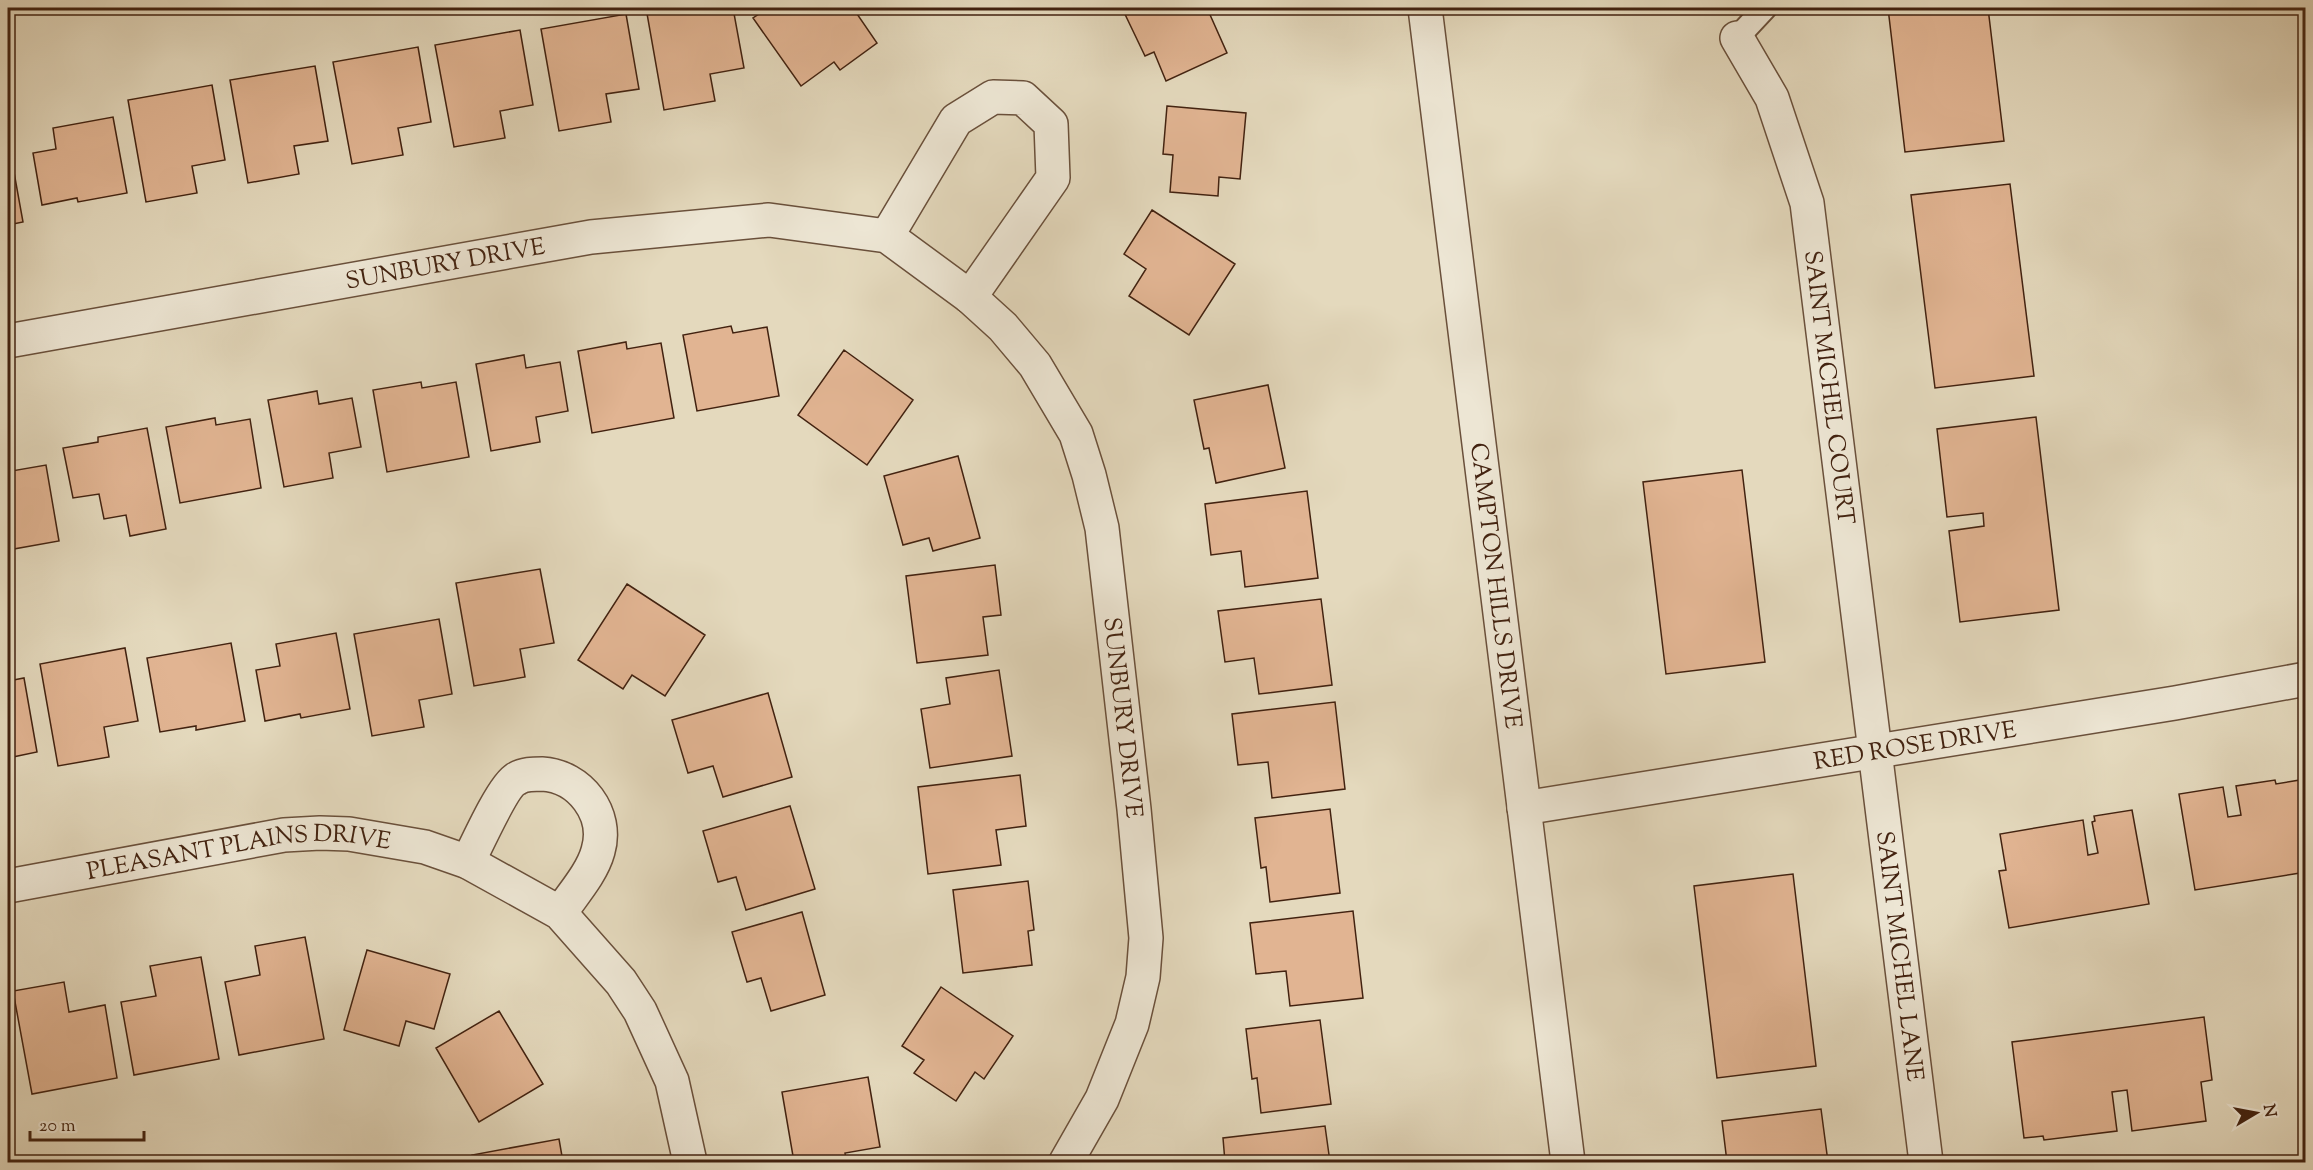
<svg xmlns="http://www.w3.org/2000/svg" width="2313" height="1170" font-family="'Sorts Mill Goudy',serif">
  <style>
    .building { fill: #e1b492; stroke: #422210; stroke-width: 1.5 }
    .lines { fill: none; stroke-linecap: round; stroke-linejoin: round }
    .service-casing { stroke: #6a503b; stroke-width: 26 }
    .minor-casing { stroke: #6a503b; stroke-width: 36 }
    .tertiary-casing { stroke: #6a503b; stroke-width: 36 }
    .service { stroke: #ede6d4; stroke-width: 22 }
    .minor { stroke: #ede6d4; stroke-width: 33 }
    .tertiary { stroke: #ede6d4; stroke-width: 33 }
    .labels { text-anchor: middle; stroke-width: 4.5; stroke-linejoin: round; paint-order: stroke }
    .street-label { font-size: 24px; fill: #422210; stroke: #ede6d4 }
  </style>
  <rect width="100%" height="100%" fill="#e4d9bd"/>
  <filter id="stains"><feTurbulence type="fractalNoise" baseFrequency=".00333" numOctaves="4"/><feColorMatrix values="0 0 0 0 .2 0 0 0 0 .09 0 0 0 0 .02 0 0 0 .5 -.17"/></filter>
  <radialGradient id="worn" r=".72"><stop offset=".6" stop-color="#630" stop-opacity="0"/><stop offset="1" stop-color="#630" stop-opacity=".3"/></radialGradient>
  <path class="building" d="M646 8H733L744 68 710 74 715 101 664 110Z
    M768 8H853L877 43 840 70 834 62 801 86 753 18Z
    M1122 8H1207L1227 53 1166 81 1154 52 1145 56Z
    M1888 8H1988L2004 141 1905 152Z
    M626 14 639 89 606 94 611 122 559 131 541 29Z
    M520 30 533 105 500 111 505 138 454 147 435 45Z
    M418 47 431 122 398 128 403 155 352 164 333 62Z
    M315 66 328 141 294 146 299 174 248 183 230 80Z
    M212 85 225 160 192 166 197 193 146 202 128 100Z
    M1167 106 1246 113 1240 179 1219 177 1218 196 1170 192 1173 155 1163 154Z
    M113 117 127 193 78 202 77 198 42 205 33 153 56 149 53 128Z
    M8 139 23 222 8 225Z
    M2010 184 2034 376 1935 388 1911 195Z
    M1152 210 1235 264 1189 335 1129 296 1146 269 1124 254Z
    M731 326 733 333 767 327 779 396 697 411 683 335Z
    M626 342 627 349 661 343 674 418 592 433 578 351Z
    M844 350 913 400 867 465 798 415Z
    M524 355 526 368 560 362 568 411 536 417 540 442 491 451 476 364Z
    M421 382 422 388 456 382 469 457 387 472 373 390Z
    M1268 385 1285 468 1216 483 1209 448 1204 449 1194 400Z
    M317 391 319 404 352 398 361 447 329 453 333 478 284 487 268 400Z
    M2036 417 2059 610 1960 622 1949 531 1984 526 1983 513 1947 517 1937 429Z
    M215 418 216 425 250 419 261 488 180 503 166 427Z
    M147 428 166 529 130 536 126 515 104 519 99 494 73 498 63 448 98 442V437Z
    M8 446 12 471 46 465 59 541 8 550Z
    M958 456 980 538 933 551 929 538 903 545 884 476Z
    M1742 470 1765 662 1666 674 1643 482Z
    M1307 491 1318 578 1245 587 1241 551 1211 555 1205 504Z
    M995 565 1001 615 983 617 988 655 917 663 906 576Z
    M540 569 554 643 520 649 525 677 474 686 456 583Z
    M627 584 705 635 665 696 632 675 623 689 578 660Z
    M1321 599 1332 685 1259 694 1254 658 1225 662 1218 611Z
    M439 619 452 694 419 700 424 727 372 736 354 634Z
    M336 633 350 709 301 718 300 714 265 721 256 670 280 666 276 644Z
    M231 643 245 721 196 730V726L160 732 147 658Z
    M125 648 138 721 104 727 109 757 58 766 40 664Z
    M999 670 1012 756 930 768 921 709 950 704 946 678Z
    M24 678 37 752 8 758V681Z
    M768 693 792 777 723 797 713 766 688 773 672 720Z
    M1335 702 1345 789 1272 798 1268 762 1238 765 1232 714Z
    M1020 775 1026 826 996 830 1001 865 928 874 918 787Z
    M2306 779V872L2195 890 2179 794 2223 787 2228 817 2241 815 2236 786 2275 780 2276 784Z
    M790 806 815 889 746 910 736 877 718 882 703 831Z
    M1330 809 1340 893 1270 902 1266 867 1261 868 1255 818Z
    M2132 810 2149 904 2009 928 1999 871 2006 870 2000 834 2083 820 2088 855 2098 853 2092 822 2095 821 2094 816Z
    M1793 874 1816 1066 1717 1078 1694 886Z
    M1028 881 1034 930 1028 931 1032 965 963 973 953 890Z
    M1353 911 1363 998 1290 1006 1286 971 1256 974 1250 923Z
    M802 912 825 995 771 1011 761 978 747 982 732 932Z
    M305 937 324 1039 239 1055 225 982 260 975 255 946Z
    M367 950 450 974 434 1029 406 1021 399 1046 344 1030Z
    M201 957 219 1059 134 1075 121 1002 156 996 150 966Z
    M64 982 69 1012 105 1005 117 1078 32 1094 13 991Z
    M941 987 1013 1036 984 1079 975 1072 956 1101 914 1073 924 1060 902 1046Z
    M499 1011 543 1084 479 1122 436 1048Z
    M2204 1017 2212 1080 2201 1082 2206 1121 2132 1131 2127 1090 2112 1092 2117 1131 2044 1140 2043 1136 2024 1138 2012 1042Z
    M1320 1020 1331 1104 1261 1113 1257 1078 1252 1079 1246 1029Z
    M8 1059 11 1081 8 1082Z
    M868 1077 880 1147 845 1153 846 1159 828 1162H794L782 1092Z
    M1821 1109 1828 1162H1727L1722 1121Z
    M1325 1126 1330 1162H1225L1223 1138Z
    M559 1139 563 1162H473L472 1155Z"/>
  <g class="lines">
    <g class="service-casing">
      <path id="service" d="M1737 38 1765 8"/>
    </g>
    <g class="minor-casing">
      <g id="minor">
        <path id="s1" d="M1737 38 1772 98 1807 203 1926 1162"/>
        <path d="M887 236 956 120 993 97 1023 98 1051 124 1053 178 970 297"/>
        <path id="s2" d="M8 341 591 237 769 220 887 236 970 297 1003 327 1035 365 1076 434 1089 475 1102 528 1134 809 1146 938 1143 977 1132 1024 1102 1099 1066 1162"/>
        <path id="s3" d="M1524 808 2175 703 2306 679"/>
        <path d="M468 862C476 846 503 786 516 779 523 774 534 774 542 774 580 776 609 814 598 851 592 873 573 894 560 913"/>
        <path id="s4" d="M8 886 284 835 320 833 349 834 425 847 468 862 560 913 621 982 640 1011 672 1081 690 1162"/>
      </g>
    </g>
    <g class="tertiary-casing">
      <g id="tertiary">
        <path id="s5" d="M1425 8 1568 1162"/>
      </g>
    </g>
    <use href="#service" class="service"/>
    <use href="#minor" class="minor"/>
    <use href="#tertiary" class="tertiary"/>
  </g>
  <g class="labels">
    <g class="street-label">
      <text dy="8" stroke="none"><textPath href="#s2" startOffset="444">SUNBURY DRIVE</textPath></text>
      <text dy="8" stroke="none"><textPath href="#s1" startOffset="366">SAINT MICHEL COURT</textPath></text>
      <text dy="8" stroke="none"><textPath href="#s5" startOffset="582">CAMPTON HILLS DRIVE</textPath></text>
      <text dy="8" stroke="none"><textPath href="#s2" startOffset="1456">SUNBURY DRIVE</textPath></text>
      <text dy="8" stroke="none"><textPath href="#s3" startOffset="396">RED ROSE DRIVE</textPath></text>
      <text dy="8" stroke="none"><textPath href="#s4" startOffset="234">PLEASANT PLAINS DRIVE</textPath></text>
      <text dy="8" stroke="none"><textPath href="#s1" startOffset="939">SAINT MICHEL LANE</textPath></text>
    </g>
  </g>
  <rect width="2313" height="1170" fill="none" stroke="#e4d9bd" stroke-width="30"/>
  <rect x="9" y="9" width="2295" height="1152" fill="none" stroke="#422210" stroke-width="3"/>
  <rect x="15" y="15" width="2283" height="1140" fill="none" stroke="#422210" stroke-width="1.5"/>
  <g transform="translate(2256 1113) rotate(80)" stroke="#ede6d4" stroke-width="4.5" paint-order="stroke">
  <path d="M0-4.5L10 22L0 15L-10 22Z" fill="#422210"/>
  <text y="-9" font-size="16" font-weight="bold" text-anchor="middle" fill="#422210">N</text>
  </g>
  <path d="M30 1131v9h114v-9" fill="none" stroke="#422210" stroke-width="3"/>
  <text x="39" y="1131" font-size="18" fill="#422210" stroke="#ede6d4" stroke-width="4.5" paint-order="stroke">20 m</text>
  <rect width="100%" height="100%" filter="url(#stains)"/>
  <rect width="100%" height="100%" fill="url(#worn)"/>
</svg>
